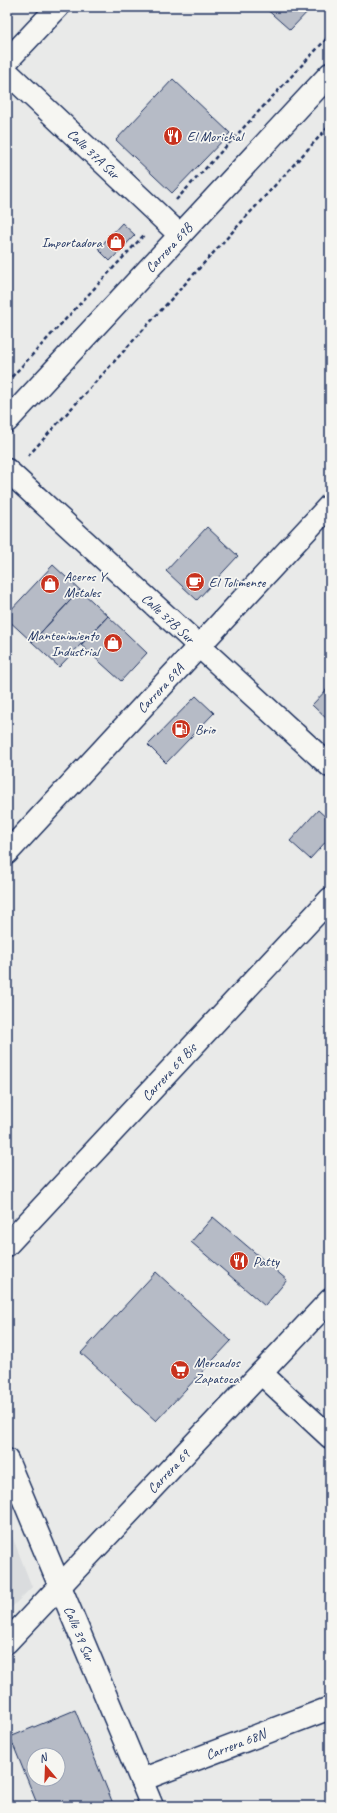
<svg xmlns="http://www.w3.org/2000/svg" width="337" height="1813" font-family="Caveat,sans-serif">
  <style>
    .built { fill: #dadcde }
    .building { fill: #b6bbc6; stroke: #1b2f5e; fill-rule: evenodd }
    .lines { fill: none; stroke-linecap: round; stroke-linejoin: round }
    .minor-casing { stroke: #1b2f5e; stroke-width: 25 }
    .path { stroke: #1b2f5e; stroke-width: 2.5; stroke-dasharray: 4 3; stroke-linecap: butt }
    .minor { stroke: #f6f6f2; stroke-width: 22 }
    .labels { text-anchor: middle; stroke-width: 3.5; stroke-linejoin: round; paint-order: stroke }
    .poi-label { font-size: 14px; fill: #1b2f5e; stroke: #f6f6f2; text-anchor: start }
    .street-label { font-size: 14px; fill: #1b2f5e; stroke: #f6f6f2 }
  </style>
  <rect width="100%" height="100%" fill="#e9eae9"/>
  <filter id="ink" filterUnits="userSpaceOnUse"><feTurbulence type="fractalNoise" baseFrequency=".025" numOctaves="2"/><feDisplacementMap in="SourceGraphic" scale="8" xChannelSelector="R" yChannelSelector="G"/><feConvolveMatrix kernelMatrix="1 2 1 2 8 2 1 2 1" color-interpolation-filters="sRGB"/></filter>
  <g filter="url(#ink)">
    <path class="built" d="M7 1523 32 1587 7 1612Z"/>
    <path class="building" d="M264 7H312L290 30Z
      M173 79 230 133 172 193 116 140Z
      M122 223 135 235 110 261 98 249Z
      M207 527 238 556 197 600 166 571Z
      M53 565 80 590 32 642 7 619V614Z
      M80 590 108 616 59 667 32 642Z
      M108 616 147 653 121 681 81 645Z
      M330 686V722L312 705Z
      M196 696 214 713 166 763 148 745Z
      M318 810 330 821V837L310 859 290 841Z
      M213 1217 287 1280 265 1306 191 1242Z
      M156 1272 231 1341 156 1421 81 1353Z
      M75 1710 114 1806H38L10 1737ZM34 1755H58V1779H34Z"/>
    <g class="lines">
      <g class="minor-casing">
        <g id="minor">
          <path d="M7 61 58 7"/>
          <path id="s1" d="M7 72 180 235"/>
          <path id="s2" d="M7 421 330 74"/>
          <path id="s3" d="M7 470 330 766"/>
          <path id="s4" d="M7 853 330 505"/>
          <path id="s5" d="M7 1245 330 899"/>
          <path d="M261 1373 330 1437"/>
          <path id="s6" d="M7 1460 152 1806"/>
          <path id="s7" d="M7 1642 330 1300"/>
          <path id="s8" d="M141 1780 330 1708"/>
        </g>
      </g>
      <path class="path" d="M176 200 330 35
        M7 382 144 235
        M28 456 330 125"/>
      <use href="#minor" class="minor"/>
    </g>
  </g>
  <defs>
    <g id="restaurant-disc" transform="scale(1)"><circle r="9.5" fill="#c8321e" stroke="#f6f6f2"/><path d="M-5-6h1v4h1v-4h1v4h1v-4h1v5L-1.5 .5V6h-2V.5L-5-1ZM5-6V6H3V1.5H1.5Q1.5-4 5-6Z" fill="#fff"/></g>
    <g id="shop-disc" transform="scale(1)"><circle r="9.5" fill="#c8321e" stroke="#f6f6f2"/><path d="M-5-2.5h2.3a2.7 3.5 0 0 1 5.4 0H5L5.5 6h-11ZM-1.5-2.5h3a1.5 2.3 0 0 0-3 0Z" fill="#fff"/></g>
    <g id="cafe-disc" transform="scale(1)"><circle r="9.5" fill="#c8321e" stroke="#f6f6f2"/><path d="M-5.5-4.5H6V0H3Q3 3.5 0 3.5H-2.5Q-5.5 3.5-5.5 0ZM3-3.2v2h1.7v-2ZM-6 4.5H4V6H-6Z" fill="#fff"/></g>
    <g id="fuel-disc" transform="scale(1)"><circle r="9.5" fill="#c8321e" stroke="#f6f6f2"/><path d="M-5.5-6h7V0h2V4h1.3V-2.5L3-4.5l.8-.8L6-3V5H2.5V1h-1V6h-7ZM-4.2-4.7v3.2H.2V-4.7Z" fill="#fff"/></g>
    <g id="supermarket-disc" transform="scale(1)"><circle r="9.5" fill="#c8321e" stroke="#f6f6f2"/><path d="M-6-5.5h2.5l.6 2H6L4.5 2H-2.5L-4.4-4H-6ZM-1.5 3.2a1.3 1.3 0 1 0 .1 0ZM3 3.2a1.3 1.3 0 1 0 .1 0Z" fill="#fff"/></g>
  </defs>
  <g fill-rule="evenodd">
    <use href="#restaurant-disc" x="173" y="136"/>
    <use href="#shop-disc" x="116" y="242"/>
    <use href="#cafe-disc" x="195" y="582"/>
    <use href="#shop-disc" x="50" y="584"/>
    <use href="#shop-disc" x="113" y="643"/>
    <use href="#fuel-disc" x="181" y="729"/>
    <use href="#restaurant-disc" x="239" y="1261"/>
    <use href="#supermarket-disc" x="180" y="1370"/>
  </g>
  <g class="labels">
    <g class="poi-label">
      <text x="187" y="141">El Morichal</text>
      <text x="102" y="247" text-anchor="end">Importadora</text>
      <text x="64" y="581">Aceros Y<tspan x="64" dy="16">Metales</tspan></text>
      <text x="209" y="587">El Tolimense</text>
      <text x="99" y="640" text-anchor="end">Mantenimiento<tspan x="99" dy="16">Industrial</tspan></text>
      <text x="195" y="734">Brio</text>
      <text x="253" y="1266">Patty</text>
      <text x="194" y="1367">Mercados<tspan x="194" dy="16">Zapatoca</tspan></text>
    </g>
    <g class="street-label">
      <text dy="5" stroke="none"><textPath href="#s1" startOffset="119">Calle 37A Sur</textPath></text>
      <text dy="5" stroke="none"><textPath href="#s2" startOffset="237">Carrera 69B</textPath></text>
      <text dy="5" stroke="none"><textPath href="#s3" startOffset="219">Calle 37B Sur</textPath></text>
      <text dy="5" stroke="none"><textPath href="#s4" startOffset="225">Carrera 69A</textPath></text>
      <text dy="5" stroke="none"><textPath href="#s5" startOffset="237">Carrera 69 Bis</textPath></text>
      <text dy="5" stroke="none"><textPath href="#s7" startOffset="235">Carrera 69</textPath></text>
      <text dy="5" stroke="none"><textPath href="#s6" startOffset="188">Calle 39 Sur</textPath></text>
      <text dy="5" stroke="none"><textPath href="#s8" startOffset="101">Carrera 68N</textPath></text>
    </g>
  </g>
  <rect width="337" height="1813" fill="none" stroke="#f6f6f2" stroke-width="24"/>
  <rect x="12" y="12" width="313" height="1789" fill="none" stroke="#1b2f5e" stroke-width="1.5" filter="url(#ink)"/>
  <g transform="translate(46 1767) rotate(341)"><circle r="19" fill="#f6f6f2" stroke="#9ea6b7"/>
  <path d="M0-3L7 15L0 10L-7 15Z" fill="#c8321e"/>
  <text y="-6" font-size="11" font-weight="bold" text-anchor="middle" fill="#1b2f5e">N</text>
  </g>
</svg>
